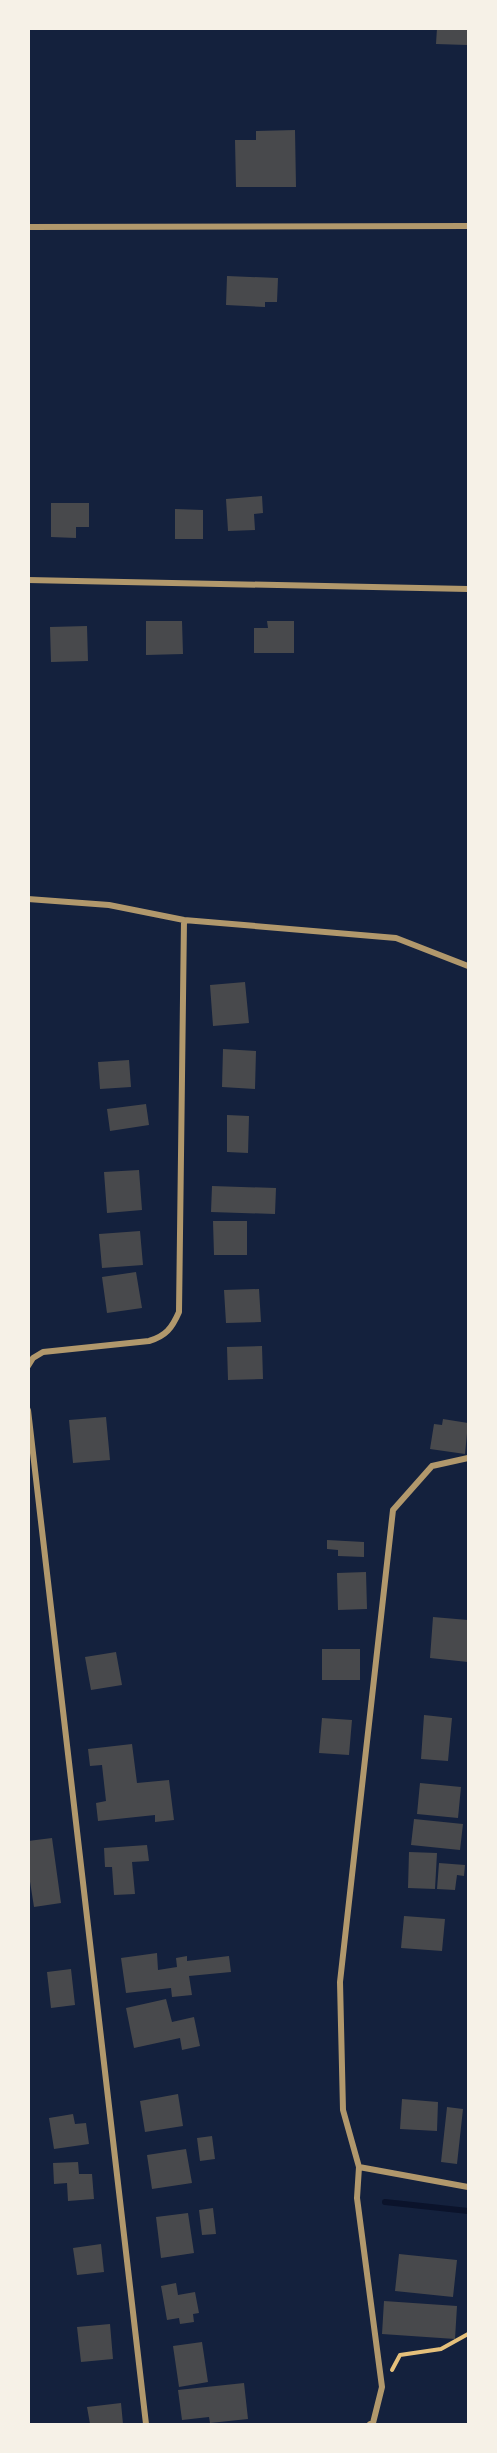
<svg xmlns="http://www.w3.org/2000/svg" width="497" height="2453" font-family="Manrope,sans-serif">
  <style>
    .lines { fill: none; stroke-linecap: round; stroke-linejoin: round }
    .stream { stroke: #0b132b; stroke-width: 6 }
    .building { fill: #48494c }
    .path { stroke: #e5c07b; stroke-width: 4 }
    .minor { stroke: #b1986c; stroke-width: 6 }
  </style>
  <rect width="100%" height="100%" fill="#14213d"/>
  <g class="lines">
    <path class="stream" d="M385 2202 468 2211"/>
  </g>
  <path class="building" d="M437 28H467V45L436 44Z
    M295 130 296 187H236L235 140H256V131Z
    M227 276 278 278 277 302H265V307L226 305Z
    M262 496 263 513 254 514 255 530 228 531 226 499Z
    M51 503H89V527H76V538L51 537Z
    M175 509 203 510V539H175Z
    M146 621H182L183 654 146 655Z
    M267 621H294V653H254V628H268Z
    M87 626 88 661 51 662 50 627Z
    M245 982 249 1023 213 1026 210 985Z
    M223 1049 256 1051 255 1089 222 1087Z
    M129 1060 131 1087 100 1089 98 1062Z
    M146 1104 149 1125 110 1131 107 1109Z
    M227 1115 249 1116 248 1153 227 1152Z
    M139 1170 142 1210 107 1213 104 1172Z
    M212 1186 276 1188 275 1214 211 1212Z
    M213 1221H247V1255H214Z
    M140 1231 143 1265 102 1268 99 1234Z
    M136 1272 142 1308 107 1313 102 1277Z
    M259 1289 261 1322 226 1323 224 1290Z
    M262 1346 263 1379 228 1380 227 1347Z
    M106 1417 110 1460 73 1463 69 1420Z
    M443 1419 468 1423 465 1454 430 1449 434 1424 442 1425Z
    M327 1540 364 1542V1557L338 1556V1550L327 1549Z
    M366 1572 367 1609 338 1610 337 1573Z
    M433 1617 468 1620V1662L430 1658Z
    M322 1649H360V1680H322Z
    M116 1652 122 1685 91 1690 85 1657Z
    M424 1715 452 1718 448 1761 421 1759Z
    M322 1718 352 1720 349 1755 319 1753Z
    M132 1744 137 1783 169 1780 174 1820 155 1822V1815L98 1821 96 1803 106 1801 102 1765 90 1766 88 1749Z
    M420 1783 461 1787 458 1818 417 1814Z
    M414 1819 463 1824 460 1850 411 1845Z
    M52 1838 61 1903 34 1907 28 1869V1841Z
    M147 1845 149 1861 132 1862 135 1894 114 1895 112 1867H105L104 1848Z
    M409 1852 437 1853 435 1889 408 1888Z
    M439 1863 465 1865 464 1876 457 1875 455 1890 437 1889Z
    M404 1916 445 1919 442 1951 401 1948Z
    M157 1953 158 1970 177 1967 176 1958 187 1956V1961L229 1956 231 1972 189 1976 192 1995 172 1997 171 1988 126 1993 121 1958Z
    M71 1969 75 2005 51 2008 47 1972Z
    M166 1999 172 2022 194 2017 200 2046 182 2050 180 2038 134 2048 126 2008Z
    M178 2094 183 2126 145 2132 140 2101Z
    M402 2099 438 2102 437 2131 400 2129Z
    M447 2107 463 2109 457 2164 441 2162Z
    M73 2114 75 2124 86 2123 89 2144 54 2149 49 2118Z
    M212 2136 215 2159 200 2161 197 2138Z
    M186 2149 192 2183 152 2189 147 2155Z
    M78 2162 79 2174H92L94 2199 68 2201 67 2183 54 2184 53 2163Z
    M213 2208 216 2234 202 2235 199 2210Z
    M188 2213 194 2253 161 2258 156 2217Z
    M101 2244 104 2272 77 2275 73 2248Z
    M399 2254 457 2260 453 2297 395 2291Z
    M176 2283 178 2295 195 2292 199 2313 193 2314 194 2322 180 2324 179 2318 167 2320 161 2286Z
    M384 2301 457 2306 455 2339 382 2334Z
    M110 2324 113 2359 81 2362 77 2327Z
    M202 2342 208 2382 179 2387 173 2346Z
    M244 2383 248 2419 210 2423 209 2417 182 2420 178 2390Z
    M121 2403 123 2424H90L87 2407Z"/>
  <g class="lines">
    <path class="path" d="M392 2370 400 2355 441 2349 468 2334"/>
    <path class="minor" d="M28 227 468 226
      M28 580 468 589
      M28 899 109 905 184 920 396 938 468 966
      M28 1366 33 1358 43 1352 149 1341C166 1336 172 1328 179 1312L184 920
      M28 1410 146 2424
      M359 2167 468 2187
      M370 2424 373 2423 382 2387 357 2198 359 2167 343 2110 340 1982 393 1510 432 1466 468 1458"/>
  </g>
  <rect width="497" height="2453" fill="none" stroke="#f6f1e7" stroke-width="60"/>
</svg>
